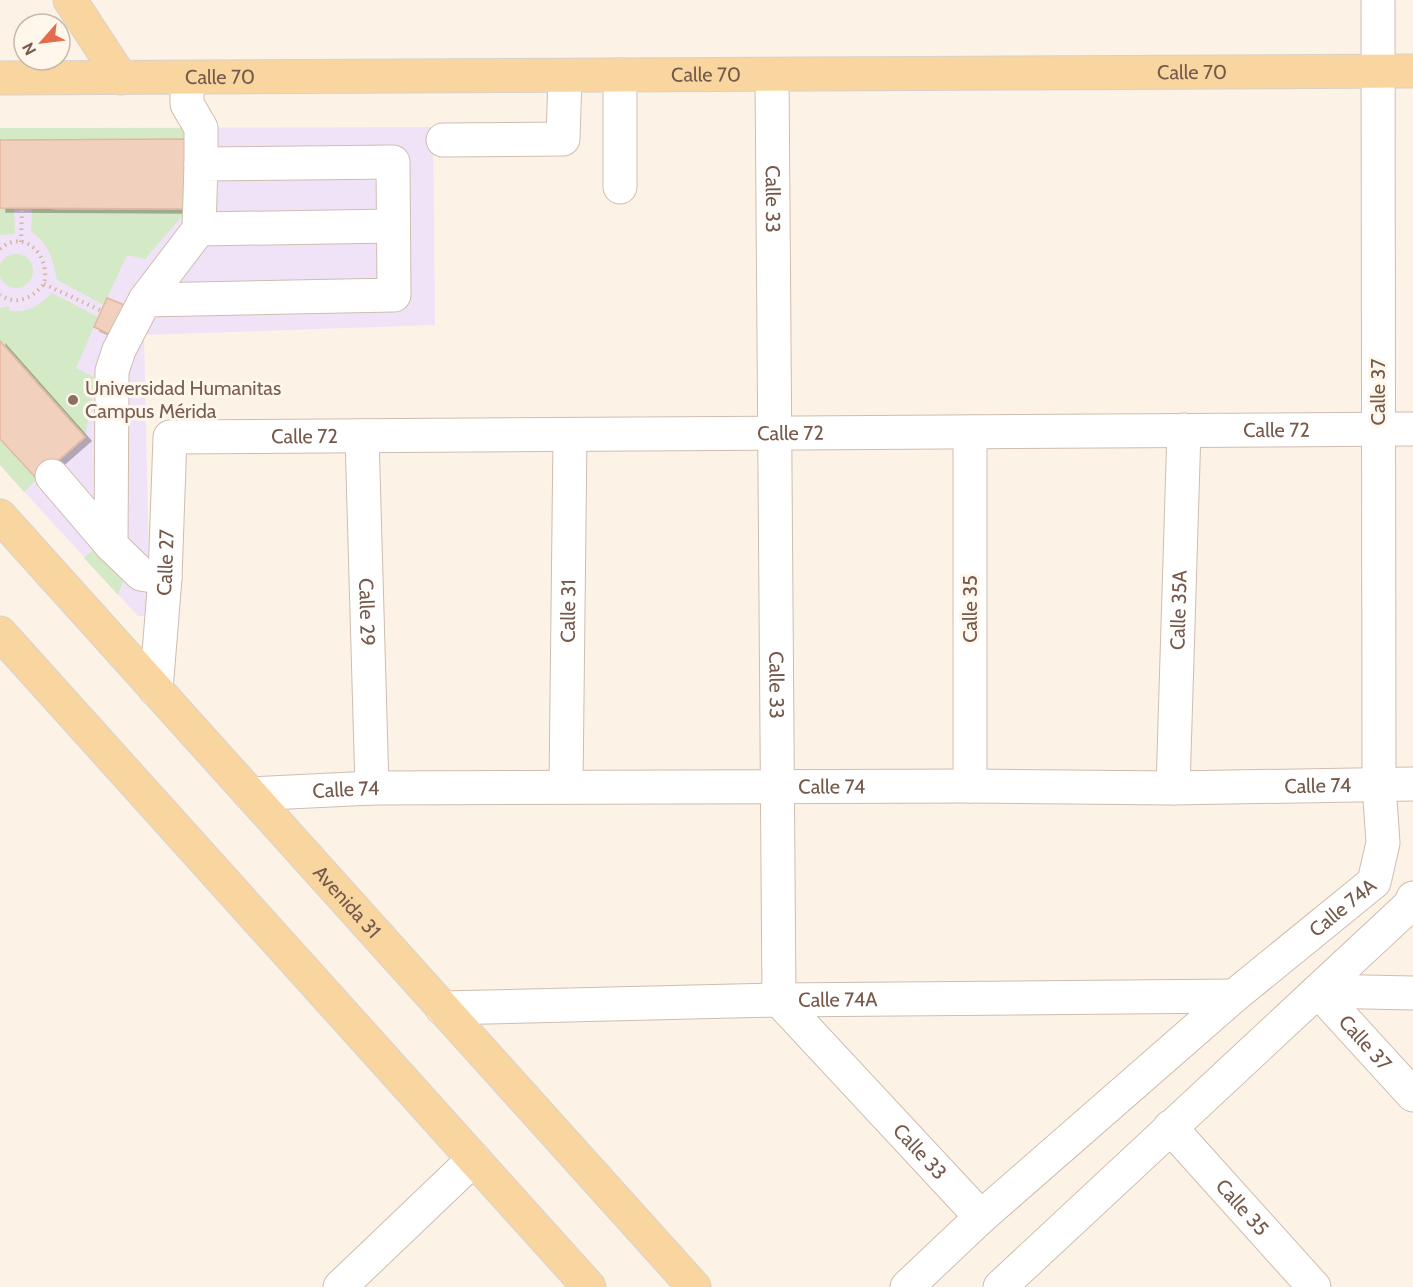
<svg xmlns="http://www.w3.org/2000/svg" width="1413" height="1287" font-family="Cabin,sans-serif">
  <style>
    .education { fill: #f0e3f8 }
    .green { fill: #d4e9c5 }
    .building { fill: #f1d1be; stroke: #e3b79f; stroke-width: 1.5; filter: url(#shadow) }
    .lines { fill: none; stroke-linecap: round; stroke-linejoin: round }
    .minor-casing { stroke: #cfbdaf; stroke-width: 35 }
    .major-casing { stroke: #d8d1cd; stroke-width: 35 }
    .path { stroke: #d6b4a1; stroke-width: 4; stroke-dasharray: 1.5 4.5; stroke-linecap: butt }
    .minor { stroke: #fff; stroke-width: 33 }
    .major { stroke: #f9d6a0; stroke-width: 33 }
    .education-dot { fill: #8d6e63; stroke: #fff7ec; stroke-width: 2 }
    .labels { text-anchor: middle; stroke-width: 6; stroke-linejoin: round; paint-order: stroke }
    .street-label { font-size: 20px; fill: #75594b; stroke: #fff7ec }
    .education-label { font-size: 20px; fill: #785e54; stroke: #fff7ec; text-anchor: start }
  </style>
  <defs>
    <filter id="shadow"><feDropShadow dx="6" dy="4" stdDeviation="0" flood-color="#0004"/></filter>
  </defs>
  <rect width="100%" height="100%" fill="#fcf3e6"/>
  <path class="education" d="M433 127 435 325 144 335 150 616H138L0 465V128Z"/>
  <path class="green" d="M0 128H190V139L0 140Z
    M0 208H14L15 234 0 235Z
    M32 208 188 209 145 259 127 255 104 305 57 280C52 257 50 246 31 231Z
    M-1 271a17 17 0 1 1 34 0a17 17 0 1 1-34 0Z
    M52 293 98 317 76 368 96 378 85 437 0 341V308L9 306 10 311C28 313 40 305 52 293Z
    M0 439 37 479 24 492 0 465Z
    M97 546 124 579 118 595 84 558Z"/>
  <path class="building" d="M190 139 188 209 0 208V140Z
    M107 298 127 306 114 336 94 327Z
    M0 341 85 437 37 479 0 439Z"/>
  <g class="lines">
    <g class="minor-casing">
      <g id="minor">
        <path id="s1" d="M772 75 779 1000 981 1217"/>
        <path d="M187 78V104L201 128V164"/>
        <path d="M443 140 563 139 565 76"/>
        <path d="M620 187V75"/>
        <path d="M199 229 393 226"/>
        <path d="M145 300 394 295 393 162 201 164 199 229 145 300 119 350 112 371 111 545 141 574 165 578"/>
        <path id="s2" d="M362 436 372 788"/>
        <path d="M52 476 111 545"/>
        <path id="s3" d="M156 690 165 578 170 437 1413 429"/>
        <path d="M970 786V432"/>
        <path id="s4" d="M566 787 570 435"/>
        <path id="s5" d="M1173 788 1184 430"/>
        <path id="s6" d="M250 794 372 788 970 786 1173 788 1413 784"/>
        <path id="s7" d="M1318 991 1413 1095"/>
        <path d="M1318 991 1413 993"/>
        <path id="s8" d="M442 1008 779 1000 1234 996"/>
        <path id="s9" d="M1170 1127 1314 1287"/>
        <path d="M340 1287 474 1159"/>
        <path id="s10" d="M907 1287 981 1217 1234 996 1374 882 1383 843 1379 784 1378 0"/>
        <path d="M1000 1287 1410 905 1413 898"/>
      </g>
    </g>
    <g class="major-casing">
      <g id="major">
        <path d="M70 0 121 78"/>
        <path id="s11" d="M0 78 1413 71"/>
        <path id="s12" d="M0 516 694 1287"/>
        <path d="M0 633 589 1287"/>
      </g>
    </g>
    <path class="path" d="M21 242 22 208
      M0 249C25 227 51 257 44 284 32 298 17 306 0 295
      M44 284 102 311"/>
    <use href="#minor" class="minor"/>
    <use href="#major" class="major"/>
  </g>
  <circle class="education-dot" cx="73" cy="400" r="6"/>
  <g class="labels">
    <g class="street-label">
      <text dy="7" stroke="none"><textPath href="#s11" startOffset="1192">Calle 70</textPath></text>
      <text dy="7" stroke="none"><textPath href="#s11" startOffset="706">Calle 70</textPath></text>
      <text dy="7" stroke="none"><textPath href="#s11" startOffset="220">Calle 70</textPath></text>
      <text dy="7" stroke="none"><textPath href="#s1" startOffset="124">Calle 33</textPath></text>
      <text transform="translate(1378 392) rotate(-90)" y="7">Calle 37</text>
      <text dy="7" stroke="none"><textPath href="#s3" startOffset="1360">Calle 72</textPath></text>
      <text dy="7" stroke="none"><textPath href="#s3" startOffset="874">Calle 72</textPath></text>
      <text dy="7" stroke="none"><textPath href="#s3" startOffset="388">Calle 72</textPath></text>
      <text dy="7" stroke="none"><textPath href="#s3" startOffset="128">Calle 27</textPath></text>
      <text transform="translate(970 609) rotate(-90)" y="7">Calle 35</text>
      <text dy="7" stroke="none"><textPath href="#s5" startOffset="178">Calle 35A</textPath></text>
      <text dy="7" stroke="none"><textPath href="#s4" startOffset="176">Calle 31</textPath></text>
      <text dy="7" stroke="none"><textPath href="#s2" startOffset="176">Calle 29</textPath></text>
      <text dy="7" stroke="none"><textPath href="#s1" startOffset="610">Calle 33</textPath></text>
      <text dy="7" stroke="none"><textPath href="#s6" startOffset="1068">Calle 74</textPath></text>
      <text dy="7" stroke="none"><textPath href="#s6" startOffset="582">Calle 74</textPath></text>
      <text dy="7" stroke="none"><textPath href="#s6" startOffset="96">Calle 74</textPath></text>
      <text dy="7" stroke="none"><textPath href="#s12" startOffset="519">Avenida 31</textPath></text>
      <text dy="7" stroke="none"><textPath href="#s10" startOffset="578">Calle 74A</textPath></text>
      <text dy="7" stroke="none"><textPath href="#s8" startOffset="396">Calle 74A</textPath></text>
      <text dy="7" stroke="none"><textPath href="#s7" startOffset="70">Calle 37</textPath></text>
      <text dy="7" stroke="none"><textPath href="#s1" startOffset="1132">Calle 33</textPath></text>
      <text dy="7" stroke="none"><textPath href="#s9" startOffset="108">Calle 35</textPath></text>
    </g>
    <g class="education-label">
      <text x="85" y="395">Universidad Humanitas<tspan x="85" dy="23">Campus Mérida</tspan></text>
    </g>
  </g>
  <g transform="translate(42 42) rotate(242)"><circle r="28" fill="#fff7ec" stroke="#c8b8ac" stroke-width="1.5"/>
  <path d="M0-4.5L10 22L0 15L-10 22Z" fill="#e36c4e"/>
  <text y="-9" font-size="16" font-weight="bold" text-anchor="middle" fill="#75594b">N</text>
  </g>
</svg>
